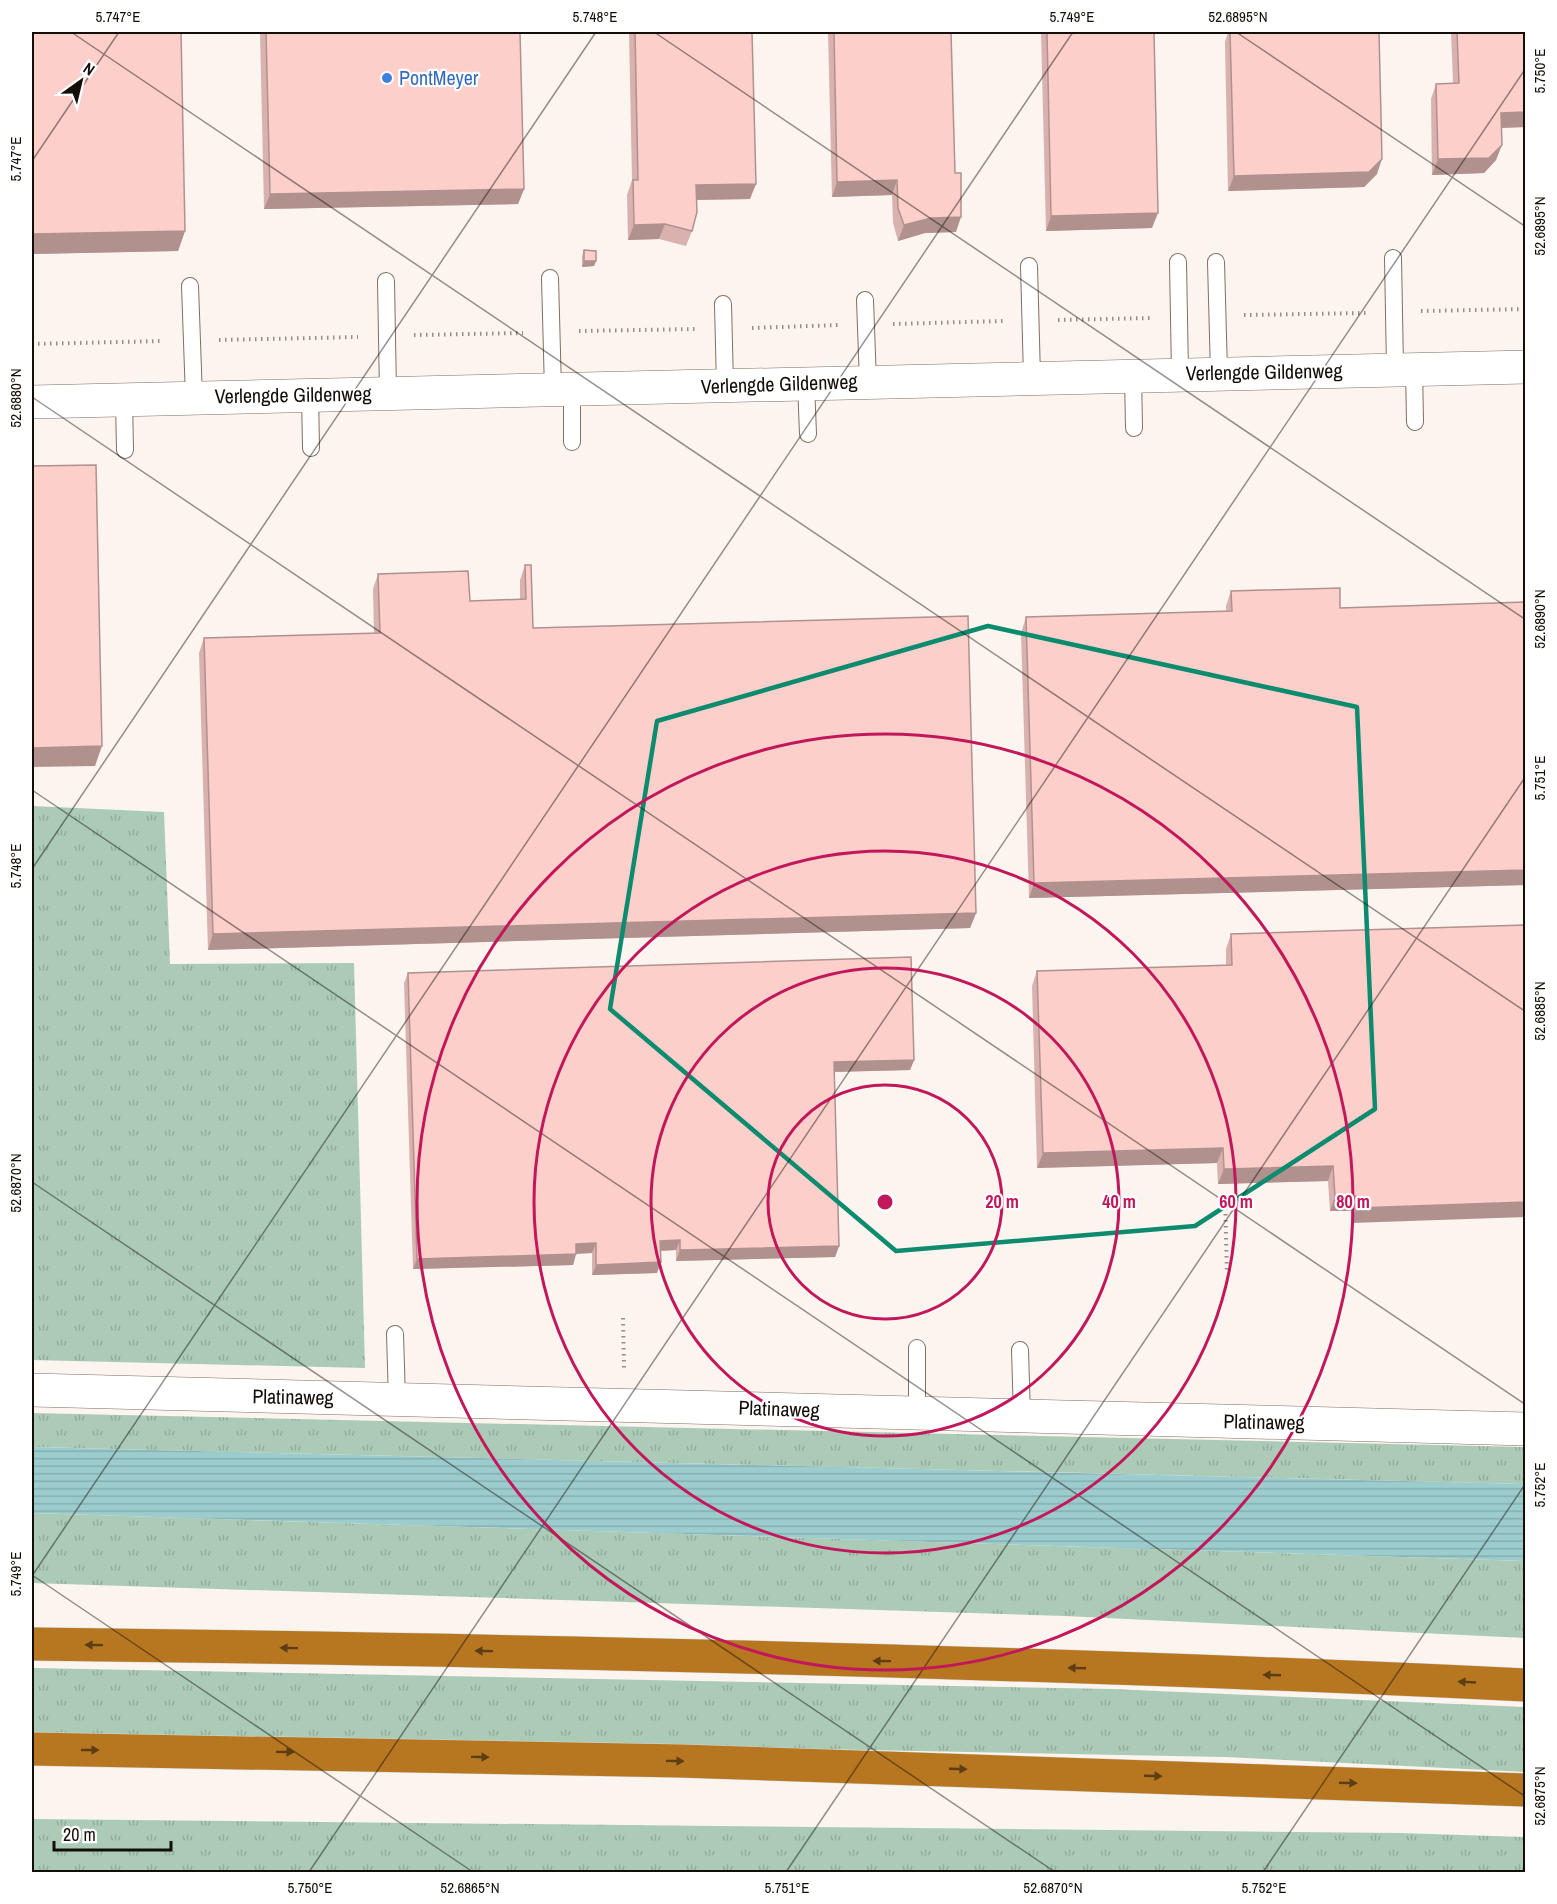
<svg xmlns="http://www.w3.org/2000/svg" width="1557" height="1904" font-family="'Archivo Narrow',sans-serif">
  <style>
    .grass { fill: url(#grass-tufts) }
    .water { fill: url(#water-rules) }
    .lines { fill: none; stroke-linecap: round; stroke-linejoin: round }
    .lane-casing { stroke: #817063; stroke-width: 18 }
    .street-casing { stroke: #817063; stroke-width: 34 }
    .highway-casing { stroke: #d5d4d3; stroke-width: 34 }
    .path { stroke: #948d88; stroke-width: 4; stroke-dasharray: 1.5 4.5; stroke-linecap: butt }
    .lane { stroke: #fff; stroke-width: 16 }
    .street { stroke: #fff; stroke-width: 33 }
    .highway { stroke: #b77721; stroke-width: 33 }
    .wall { fill: #d9b2af }
    .shaded-wall { fill: #b0918e }
    .building { fill: #fccfcb; stroke: #b0918e; stroke-width: 1.5 }
    .oneway { fill: #5d3d14 }
    .marked { fill: none; stroke: #0c8b6f; stroke-width: 4.5; stroke-linejoin: round }
    .ticks { fill: none; stroke: #140e09; stroke-width: 1.5; stroke-opacity: 0.45 }
    .ring { fill: none; stroke: #c2185b; stroke-width: 3 }
    .shop-dot { fill: #3f7fe0; stroke: #fff; stroke-width: 2 }
    .labels { text-anchor: middle; stroke-width: 4.5; stroke-linejoin: round; paint-order: stroke }
    .shop-label { font-size: 20px; fill: #366cbe; stroke: #fff; text-anchor: start }
    .street-label { font-size: 20px; fill: #140e09; stroke: #fff }
    .centre { fill: #c2185b; stroke: #fff; stroke-width: 3 }
    .ring-label { font-size: 18px; text-anchor: middle; font-weight: bold; fill: #c2185b; stroke: #fff; stroke-width: 4.5; stroke-linejoin: round; paint-order: stroke }
    .neatline { fill: none; stroke: #140e09; stroke-width: 2 }
    .ticks-label { font-size: 15px; text-anchor: middle; fill: #140e09 }
  </style>
  <defs>
    <pattern id="grass-tufts" width="24" height="20" patternUnits="userSpaceOnUse" patternTransform="scale(1.5)"><rect width="24" height="20" fill="#abcbb7"/><path d="M3 7l-1-3M5 7V3M7 7l1-3M15 17l-1-3M17 17v-4M19 17l1-3" fill="none" stroke="#92ad9c"/></pattern>
    <pattern id="water-rules" width="6" height="5" patternUnits="userSpaceOnUse" patternTransform="scale(1.5)"><rect width="6" height="5" fill="#9ccccd"/><path d="M0 2.5h6" fill="none" stroke="#86aeaf"/></pattern>
  </defs>
  <rect width="100%" height="100%" fill="#fcf4ee"/>
  <path class="grass" d="M32 806 164 812 170 964 354 963 365 1368 32 1360Z
    M32 1413 1525 1447 1526 1484 32 1447Z
    M32 1513 1525 1561V1638L1065 1616 32 1583Z
    M32 1668 1112 1689 1525 1707 1526 1772 1225 1757 32 1734Z
    M32 1819 1399 1833 1525 1837 1526 1872H32Z"/>
  <path class="water" d="M32 1447 1525 1484V1561L32 1513Z"/>
  <g class="lines">
    <g class="lane-casing">
      <path id="lane" d="M1393 258 1395 368
        M1178 262 1180 374
        M1216 262 1219 373
        M1029 266 1032 377
        M550 278 553 390
        M386 281 388 393
        M190 286 194 398
        M865 300 868 382
        M723 304 725 386
        M1414 368 1415 422
        M1133 375 1134 428
        M806 383 808 434
        M572 389V442
        M310 395 311 448
        M124 400 125 450
        M395 1334 397 1400
        M1020 1350 1022 1416
        M917 1413V1348"/>
    </g>
    <g class="street-casing">
      <path id="street" d="M32 402 1526 367
        M32 1390 1526 1429"/>
    </g>
    <g class="highway-casing">
      <path id="highway" d="M32 1644C530 1650 1028 1661 1526 1685
        M32 1749 681 1761 1526 1790"/>
    </g>
    <path class="path" d="M1421 311 1526 309
      M1244 315 1366 313
      M1058 320 1150 318
      M893 324 1003 321
      M752 328 838 325
      M579 331 697 329
      M414 335 523 333
      M219 340 358 337
      M32 344 163 341
      M1225 1196 1227 1274
      M623 1318 624 1368"/>
    <use href="#lane" class="lane"/>
    <use href="#street" class="street"/>
    <use href="#highway" class="highway"/>
  </g>
  <path class="wall" d="M32 32 185 231 178 251 32 254Z
    M260 32H520L524 189 518 204 264 209Z
    M629 32H752L750 199 696 200 692 231 686 246 659 239 628 240 627 195 632 180Z
    M828 32H951L956 232 925 233 898 241 893 223 892 195 832 197Z
    M1041 32H1154L1152 228 1046 231Z
    M1228 32H1379L1377 174 1364 187 1228 191 1225 42Z
    M1451 32H1526V127L1502 128 1496 160 1484 173 1432 175 1431 99 1436 84 1453 83Z
    M584 250 596 261 594 266 582 267V256Z
    M525 565 533 628 976 913 970 928 208 950 199 653 204 638 374 633 373 589 378 574 470 601 520 599V580Z
    M1231 591 1340 608 1526 602V885L1029 898 1021 633 1026 617 1226 611V606Z
    M1526 925 1351 1223V1211H1330L1328 1181 1218 1184 1217 1163 1037 1168 1032 986 1037 971 1226 965V949L1231 934Z
    M408 973 914 1060 910 1070 834 1072 839 1246 835 1257 676 1261V1250L660 1251 657 1273 592 1275V1253L576 1254 573 1265 413 1269 404 983Z"/>
  <path class="shaded-wall" d="M1526 112V127L1496 128 1501 113Z
    M1502 145 1496 160 1484 173 1432 175 1438 159Z
    M1382 159 1377 174 1364 187 1228 191 1234 176Z
    M897 180 892 195 832 197 837 182Z
    M756 184 750 199 690 200 696 185Z
    M524 189 518 204 264 209 270 194Z
    M1158 213 1152 228 1046 231 1051 216Z
    M961 217 956 232 925 233 898 241 904 225 931 218Z
    M665 224 659 239 628 240 634 225Z
    M185 231 178 251 32 254V240L33 234Z
    M584 261H596L594 266 582 267Z
    M102 746 95 766 32 767V748Z
    M1526 870V885L1029 898 1034 883Z
    M976 913 970 928 208 950 213 934Z
    M914 1060 910 1070 830 1072 834 1062Z
    M1223 1148 1217 1163 1037 1168 1043 1153Z
    M1333 1166 1328 1181 1218 1184 1224 1169Z
    M1335 1196H1356L1351 1211H1330Z
    M1526 1202V1217L1351 1223 1356 1208Z
    M680 1240 676 1250 657 1251 660 1241Z
    M596 1243 592 1253 572 1254 576 1244Z
    M839 1246 835 1257 676 1261 680 1250Z
    M576 1254 573 1265 413 1269 417 1259Z
    M661 1262 657 1273 592 1275 596 1265Z"/>
  <path class="building" d="M32 32H181L185 231 33 234 32 151Z
    M266 32H520L524 189 270 194Z
    M635 32H752L756 184 696 185 697 212 692 231 665 224 634 225 633 180H638Z
    M834 32H951L955 173H961V217L931 218 904 225 898 208 897 180 837 182Z
    M1047 32H1154L1158 213 1051 216Z
    M1230 32H1379L1382 159 1369 172 1234 176Z
    M1457 32H1526V112L1501 113 1502 145 1489 158 1438 159 1436 84 1459 83Z
    M584 250 596 251V261H584Z
    M96 465 102 746 32 748V466Z
    M525 565H531L533 628 968 616 976 913 213 934 204 638 380 633 378 574 468 571 470 601 526 599Z
    M1340 588V608L1526 602V870L1034 883 1026 617 1232 611 1231 591Z
    M1526 925V1202L1356 1208V1196H1335L1333 1166 1224 1169 1223 1148 1043 1153 1037 971 1232 965 1231 934Z
    M911 957 914 1060 834 1062 839 1246 680 1250V1240L660 1241 661 1262 596 1265V1243L576 1244V1254L417 1259 408 973Z"/>
  <defs><path id="oneway-solid" d="M-6-.8H1V-3.2L6.5 0L1 3.2V.8H-6Z" transform="scale(1.5)"/></defs>
  <g class="oneway">
    <use href="#oneway-solid" transform="translate(94 1645) rotate(-179)"/>
    <use href="#oneway-solid" transform="translate(289 1648) rotate(-179)"/>
    <use href="#oneway-solid" transform="translate(484 1651) rotate(-179)"/>
    <use href="#oneway-solid" transform="translate(882 1661) rotate(-179)"/>
    <use href="#oneway-solid" transform="translate(1077 1668) rotate(-178)"/>
    <use href="#oneway-solid" transform="translate(1272 1675) rotate(-178)"/>
    <use href="#oneway-solid" transform="translate(1467 1682) rotate(-177)"/>
    <use href="#oneway-solid" transform="translate(90 1750)"/>
    <use href="#oneway-solid" transform="translate(285 1752) rotate(1)"/>
    <use href="#oneway-solid" transform="translate(480 1757) rotate(1)"/>
    <use href="#oneway-solid" transform="translate(675 1761) rotate(1)"/>
    <use href="#oneway-solid" transform="translate(958 1769) rotate(2)"/>
    <use href="#oneway-solid" transform="translate(1153 1776) rotate(2)"/>
    <use href="#oneway-solid" transform="translate(1348 1783) rotate(2)"/>
  </g>
  <path class="marked" d="M988 626 1357 707 1375 1109 1195 1226 896 1251 610 1009 657 721Z"/>
  <path class="ticks" d="M71 32 1526 1012M654 32 1526 620M1236 32 1526 227M32 161 119 32M32 397 1526 1405M32 790 1526 1797M32 869 596 32M32 1182 1055 1872M32 1575 473 1872M32 1576 1073 32M309 1872 1526 68M786 1872 1526 776M1263 1872 1526 1483"/>
  <g class="ring">
    <circle cx="885" cy="1202" r="117"/>
    <circle cx="885" cy="1202" r="234"/>
    <circle cx="885" cy="1202" r="351"/>
    <circle cx="885" cy="1202" r="468"/>
  </g>
  <circle class="shop-dot" cx="387" cy="78" r="6"/>
  <g class="labels">
    <g class="shop-label">
      <text x="399" y="85">PontMeyer</text>
    </g>
    <g class="street-label">
      <text transform="translate(1264 372) rotate(-1)" y="7">Verlengde Gildenweg</text>
      <text transform="translate(779 384) rotate(-2)" y="7">Verlengde Gildenweg</text>
      <text transform="translate(293 395) rotate(-1)" y="7">Verlengde Gildenweg</text>
      <text transform="translate(293 1397) rotate(1)" y="7">Platinaweg</text>
      <text transform="translate(779 1409) rotate(2)" y="7">Platinaweg</text>
      <text transform="translate(1264 1422) rotate(1)" y="7">Platinaweg</text>
    </g>
  </g>
  <circle cx="885" cy="1202" r="9" class="centre"/>
  <g class="ring-label">
    <text x="1002" y="1208">20 m</text>
    <text x="1119" y="1208">40 m</text>
    <text x="1236" y="1208">60 m</text>
    <text x="1353" y="1208">80 m</text>
  </g>
  <rect width="1557" height="1904" fill="none" stroke="#ffffff" stroke-width="66"/>
  <g transform="translate(81 81) rotate(34)" stroke="#ffffff" stroke-width="4.5" paint-order="stroke">
  <path d="M0-4.5L10 22L0 15L-10 22Z" fill="#140e09"/>
  <text y="-9" font-size="16" font-weight="bold" text-anchor="middle" fill="#140e09">N</text>
  </g>
  <path d="M54 1841v9h117v-9" fill="none" stroke="#140e09" stroke-width="3"/>
  <text x="63" y="1841" font-size="18" fill="#140e09" stroke="#ffffff" stroke-width="4.5" paint-order="stroke">20 m</text>
  <rect x="33" y="33" width="1491" height="1838" class="neatline"/>
  <g class="ticks-label">
    <text x="118" y="22">5.747°E</text>
    <text x="595" y="22">5.748°E</text>
    <text x="1072" y="22">5.749°E</text>
    <text x="1238" y="22">52.6895°N</text>
    <text transform="translate(1540 71) rotate(-90)" y="5">5.750°E</text>
    <text transform="translate(16 159) rotate(-90)" y="5">5.747°E</text>
    <text transform="translate(1540 226) rotate(-90)" y="5">52.6895°N</text>
    <text transform="translate(16 398) rotate(-90)" y="5">52.6880°N</text>
    <text transform="translate(1540 619) rotate(-90)" y="5">52.6890°N</text>
    <text transform="translate(1540 778) rotate(-90)" y="5">5.751°E</text>
    <text transform="translate(16 866) rotate(-90)" y="5">5.748°E</text>
    <text transform="translate(1540 1011) rotate(-90)" y="5">52.6885°N</text>
    <text transform="translate(16 1183) rotate(-90)" y="5">52.6870°N</text>
    <text transform="translate(1540 1485) rotate(-90)" y="5">5.752°E</text>
    <text transform="translate(16 1574) rotate(-90)" y="5">5.749°E</text>
    <text transform="translate(1540 1796) rotate(-90)" y="5">52.6875°N</text>
    <text x="310" y="1893">5.750°E</text>
    <text x="470" y="1893">52.6865°N</text>
    <text x="787" y="1893">5.751°E</text>
    <text x="1053" y="1893">52.6870°N</text>
    <text x="1264" y="1893">5.752°E</text>
  </g>
</svg>
